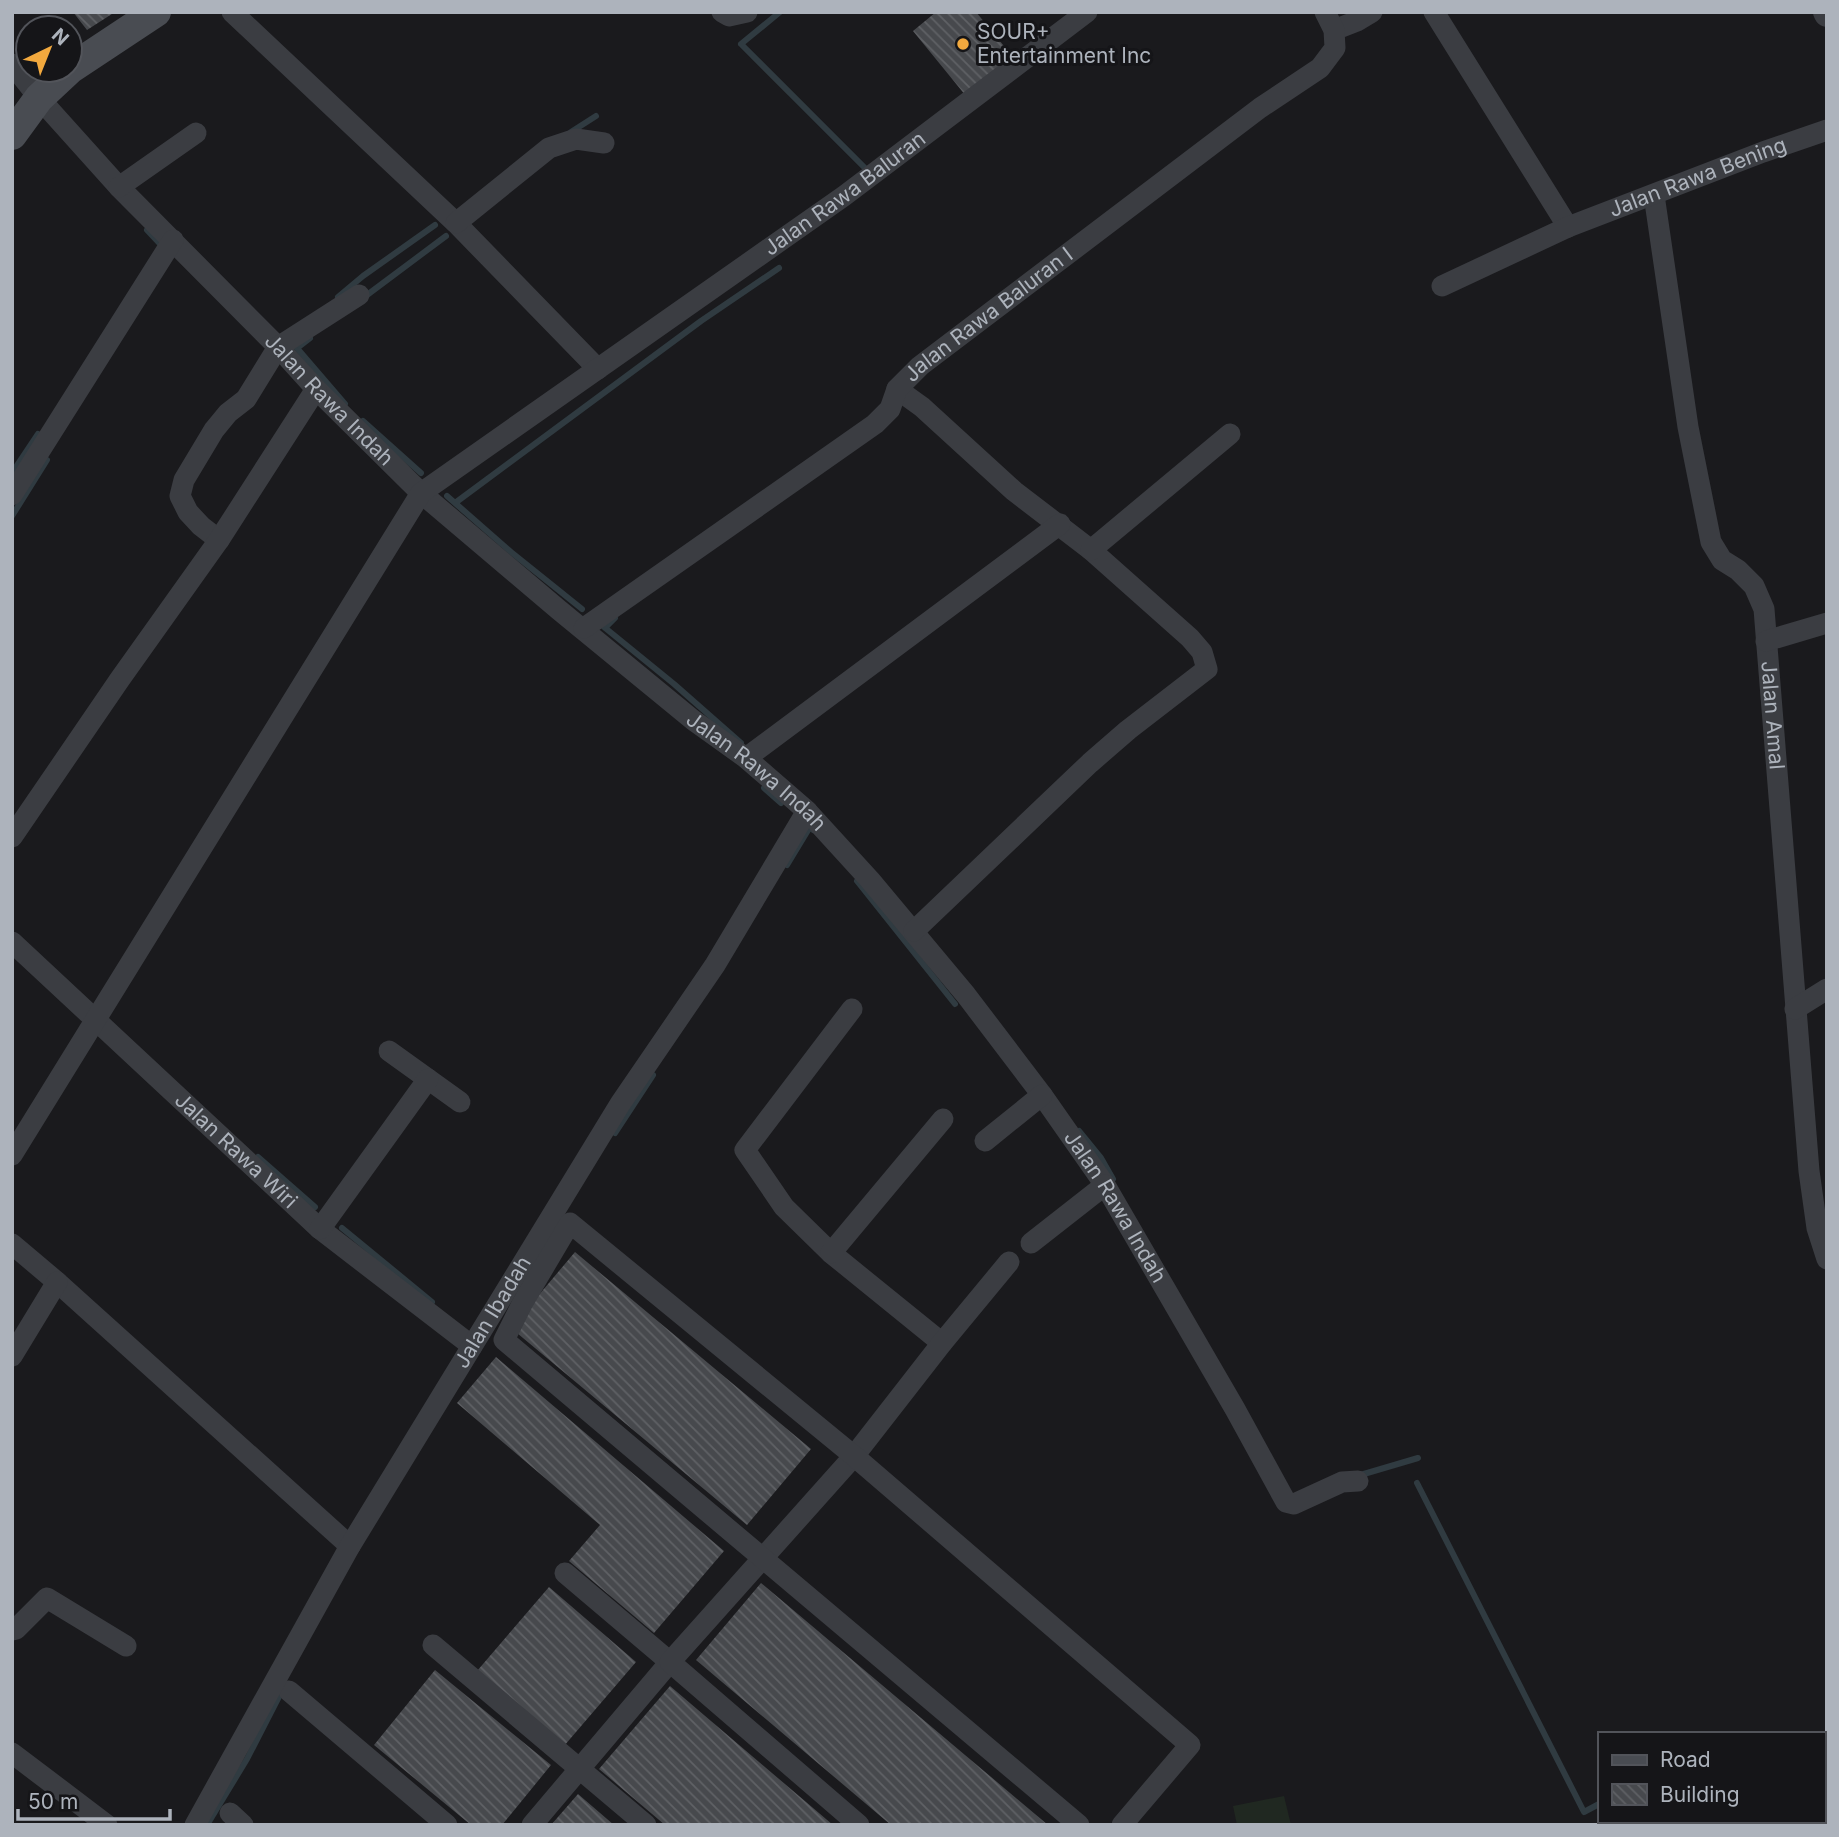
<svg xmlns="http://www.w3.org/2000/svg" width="1839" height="1837" font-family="Inter,sans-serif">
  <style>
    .pitch { fill: #202821 }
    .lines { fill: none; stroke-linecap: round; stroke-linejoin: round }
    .stream { stroke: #303b41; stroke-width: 6 }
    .building { fill: url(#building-back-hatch) }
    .minor { stroke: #3b3d42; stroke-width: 21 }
    .tertiary { stroke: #3b3d42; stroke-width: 26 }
    .secondary { stroke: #494c52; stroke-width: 30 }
    .poi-dot { fill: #f2a93e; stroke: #151518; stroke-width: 2.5 }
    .labels { text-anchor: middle; stroke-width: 6; stroke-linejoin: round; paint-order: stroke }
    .poi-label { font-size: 21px; fill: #adb3bc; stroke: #151518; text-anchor: start }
    .street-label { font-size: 21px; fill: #adb3bc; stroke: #151518 }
  </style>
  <defs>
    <pattern id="building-back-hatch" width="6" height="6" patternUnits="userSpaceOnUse" patternTransform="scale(1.75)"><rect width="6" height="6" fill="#47494d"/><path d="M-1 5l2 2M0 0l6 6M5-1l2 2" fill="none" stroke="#5f6165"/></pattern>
  </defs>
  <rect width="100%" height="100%" fill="#1a1a1d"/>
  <path class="pitch" d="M1284 1796 1291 1825H1237L1233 1806Z"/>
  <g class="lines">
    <path class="stream" d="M780 12 741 44 868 171
      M571 132 596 116
      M147 230 162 246
      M338 297 363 276 435 225
      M363 298 446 236
      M296 347 345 404
      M297 348 310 338
      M363 421 421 473
      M12 473 38 434
      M447 496 511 552 582 609
      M455 503 701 321 779 268
      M12 516 47 460
      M604 627 674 684 741 743
      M605 628 615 618
      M764 788 781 803
      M787 865 810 827 813 830
      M857 881 955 1004
      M1079 1131 1101 1158 1113 1179
      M615 1133 653 1075
      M258 1157 315 1207
      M342 1228 432 1302
      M1357 1476 1418 1458
      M1417 1483 1584 1812 1599 1804
      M207 1825 247 1759 283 1689"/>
  </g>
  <path class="building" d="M73 12H115L87 30Z
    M936 12H976L1013 57 966 96 913 31Z
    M575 1252 811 1449 747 1525 511 1328Z
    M496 1357 724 1551 654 1633 569 1561 600 1525 457 1403Z
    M761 1583 1048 1825H891L696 1660Z
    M549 1587 636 1662 564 1746 477 1671Z
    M435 1670 551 1765 502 1825H471L374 1745Z
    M670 1686 833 1825H665L599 1769Z
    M578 1794 614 1825H551Z"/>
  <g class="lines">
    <g class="minor">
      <path d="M232 12 456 223 598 369"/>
      <path d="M722 12 729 16 747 12"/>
      <path d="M1434 12 1568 227"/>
      <path d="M1334 30 1357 21 1372 12"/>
      <path id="s1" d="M12 64 39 98 119 187 278 347 316 389 421 493 559 610 693 720 746 758 807 811 870 880 966 995 1042 1095 1105 1185 1235 1409 1286 1502 1294 1504 1342 1482 1358 1481"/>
      <path d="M119 187 196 133"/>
      <path id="s2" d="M1654 195 1688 427 1711 542 1722 560 1738 570 1754 586 1764 609 1809 1171 1817 1228 1827 1259"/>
      <path d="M456 223 549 148 576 139 604 143"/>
      <path id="s3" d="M1442 286 1568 227 1763 152 1827 130"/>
      <path d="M897 389 922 407 1014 491 1091 550 1190 638 1202 652 1207 669 1128 730 1090 763 914 931"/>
      <path d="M12 495 173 240"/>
      <path d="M219 540 201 526 188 512 180 496 184 480 214 430 228 413 246 399 278 347 359 295"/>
      <path d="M1091 550 1230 434"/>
      <path id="s4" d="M584 628 875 424 890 409 897 389 920 366 1260 108 1320 68 1335 48 1334 30 1325 12"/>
      <path d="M1766 641 1827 623"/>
      <path d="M746 758 1060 524"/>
      <path d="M12 837 120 679 219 540 316 389"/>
      <path id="s5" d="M12 942 320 1229 472 1346"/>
      <path d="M852 1009 745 1150 784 1207 831 1253 942 1343"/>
      <path d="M1795 1009 1827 989"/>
      <path d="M389 1051 460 1102"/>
      <path d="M985 1141 1042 1095"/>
      <path id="s6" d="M12 1155 421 493 844 196 1087 12"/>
      <path d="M320 1229 428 1079"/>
      <path d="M1031 1243 1105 1185"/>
      <path d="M12 1244 57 1282 350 1546"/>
      <path d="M831 1253 943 1119"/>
      <path d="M12 1356 57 1282"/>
      <path d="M12 1630 16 1629 47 1598 126 1646"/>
      <path d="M433 1645 646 1825"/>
      <path d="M289 1691 447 1825"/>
      <path d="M12 1753 107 1825"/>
      <path d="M1823 1795 1827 1792"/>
      <path d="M230 1813 243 1825"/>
      <path id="s7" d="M195 1825 350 1546 620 1104 715 965 807 811"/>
      <path d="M532 1825 670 1662 565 1573"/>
      <path d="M859 1825 670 1662 854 1456 942 1343 1009 1262"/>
      <path d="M1079 1825 504 1340 522 1304 570 1223 854 1456 1190 1745 1122 1825"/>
      <path d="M1787 1825 1792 1821"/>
    </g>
    <path class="tertiary" d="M1826 12 1827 14"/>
    <path class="secondary" d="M70 69 156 12
      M12 135 39 98 69 70"/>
  </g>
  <circle class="poi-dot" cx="963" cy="44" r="7"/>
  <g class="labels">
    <g class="poi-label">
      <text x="977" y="39">SOUR+<tspan x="977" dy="24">Entertainment Inc</tspan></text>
    </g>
    <g class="street-label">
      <text dy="7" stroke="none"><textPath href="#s3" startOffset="278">Jalan Rawa Bening</textPath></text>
      <text dy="7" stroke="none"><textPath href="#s6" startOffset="1297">Jalan Rawa Baluran</textPath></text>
      <text dy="7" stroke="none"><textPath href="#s4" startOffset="516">Jalan Rawa Baluran I</textPath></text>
      <text dy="7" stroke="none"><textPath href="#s1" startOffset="462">Jalan Rawa Indah</textPath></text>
      <text dy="7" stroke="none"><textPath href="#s2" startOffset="546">Jalan Amal</textPath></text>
      <text dy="7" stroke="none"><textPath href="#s1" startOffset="1029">Jalan Rawa Indah</textPath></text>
      <text dy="7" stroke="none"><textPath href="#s5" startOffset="306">Jalan Rawa Wiri</textPath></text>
      <text dy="7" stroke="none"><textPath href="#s1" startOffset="1596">Jalan Rawa Indah</textPath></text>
      <text dy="7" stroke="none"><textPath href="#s7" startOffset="593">Jalan Ibadah</textPath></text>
    </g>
  </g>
  <rect width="1839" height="1837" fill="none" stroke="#adb3bc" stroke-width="28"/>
  <rect x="1598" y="1732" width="228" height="91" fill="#151518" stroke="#52545a" stroke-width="2"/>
  <rect x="1612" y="1755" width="35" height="10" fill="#494c52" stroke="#52545a" stroke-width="2"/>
  <text x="1660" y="1767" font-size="21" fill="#adb3bc">Road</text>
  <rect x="1612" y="1784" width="35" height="21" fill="url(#building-back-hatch)" stroke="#52545a" stroke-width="2"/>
  <text x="1660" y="1802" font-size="21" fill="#adb3bc">Building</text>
  <g transform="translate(49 49) rotate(43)"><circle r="33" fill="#151518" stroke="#52545a" stroke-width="2"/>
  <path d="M0-5L12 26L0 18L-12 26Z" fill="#f2a93e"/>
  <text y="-10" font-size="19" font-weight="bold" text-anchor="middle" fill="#adb3bc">N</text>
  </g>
  <path d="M18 1809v10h152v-10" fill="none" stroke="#adb3bc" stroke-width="3.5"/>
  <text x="28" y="1809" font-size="21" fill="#adb3bc" stroke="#151518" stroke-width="5" paint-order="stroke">50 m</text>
</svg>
